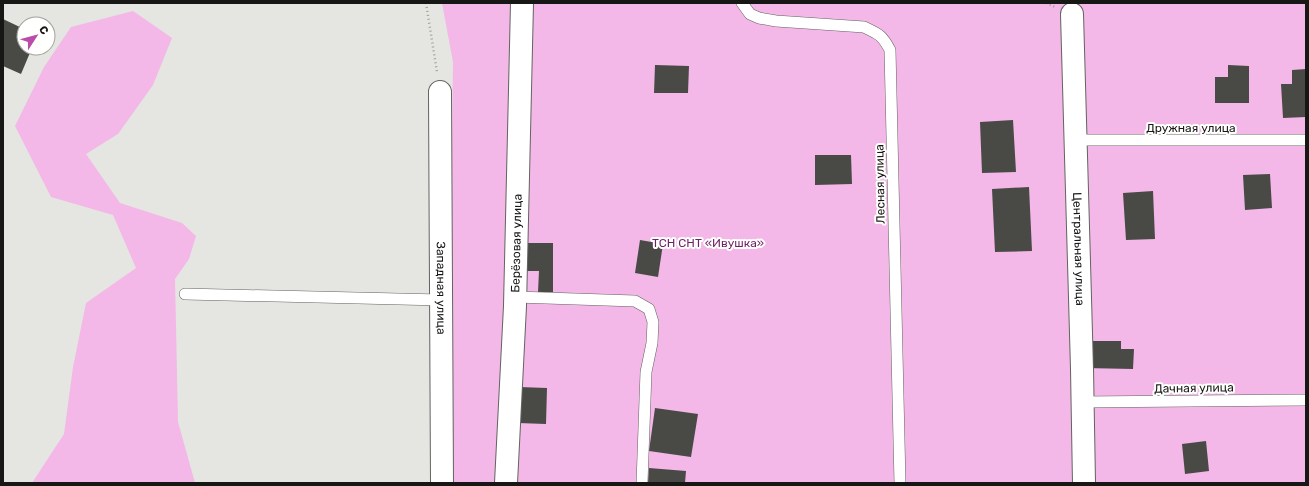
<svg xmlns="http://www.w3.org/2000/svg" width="1309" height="486" font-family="Rubik,sans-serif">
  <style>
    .green { fill: #f3b8e7 }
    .building { fill: #494946 }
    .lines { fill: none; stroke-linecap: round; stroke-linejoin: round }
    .lane-casing { stroke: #636360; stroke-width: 12 }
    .street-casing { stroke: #636360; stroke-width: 24 }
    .path { stroke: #a0a09d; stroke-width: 2.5; stroke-dasharray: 1 3; stroke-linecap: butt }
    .lane { stroke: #fff; stroke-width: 11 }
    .street { stroke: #fff; stroke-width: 22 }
    .labels { text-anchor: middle; stroke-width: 4; stroke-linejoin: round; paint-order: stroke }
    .street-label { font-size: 12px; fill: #171716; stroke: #fffffe }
    .park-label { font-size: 12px; fill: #6f1f64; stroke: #fffffe }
  </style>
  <rect width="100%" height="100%" fill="#e5e5e1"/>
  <path class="green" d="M442 3H1306V483H450V297L453 62Z
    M133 11 172 38 153 85 118 134 86 154 120 203 182 223 196 236 189 259 175 279 178 422 195 483H32L64 434 73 367 86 303 136 268 113 215 51 197 15 126 44 67 71 27Z"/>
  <path class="building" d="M3 19 24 29V48H32L21 74 3 66Z
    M655 65 689 66 688 93H654Z
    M1228 65 1249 66V103H1215V77H1228Z
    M1306 69V117L1283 118 1281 84H1292V70Z
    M1013 120 1016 172 982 173 980 122Z
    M815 155H851L852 184 815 185Z
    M1270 174 1272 208 1245 210 1243 175Z
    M1029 187 1032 251 995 252 992 189Z
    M1153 191 1155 239 1126 240 1123 193Z
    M640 240 663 244 658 277 635 273Z
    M521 243H553V292H538L539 271H520Z
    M1085 341H1121V349H1134L1133 369 1085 368Z
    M519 387 547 388 546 424 518 423Z
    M655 408 698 414 691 457 649 451Z
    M1206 441 1209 471 1185 474 1182 444Z
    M649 468 686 471 685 483H648Z"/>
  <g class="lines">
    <g class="lane-casing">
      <path id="lane" d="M742 3 750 14 759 18 776 21 864 27C879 34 882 35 890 50L900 483
        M1076 140H1306
        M185 294 441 300
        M516 297 635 301 649 309 653 322 652 343 646 372 642 483
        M1083 402 1306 400"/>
    </g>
    <g class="street-casing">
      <g id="street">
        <path id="s1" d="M1072 14 1082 369 1084 483"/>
        <path id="s2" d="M440 92 442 483"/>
        <path id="s3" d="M506 483 515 306 522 3"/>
      </g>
    </g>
    <path class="path" d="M426 3 437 72
      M1046 3 1055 7"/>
    <use href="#lane" class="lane"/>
    <use href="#street" class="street"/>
  </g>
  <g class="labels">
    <g class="street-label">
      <text x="1191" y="132">Дружная улица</text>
      <text transform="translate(880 184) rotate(-91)" y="4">Лесная улица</text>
      <text dy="4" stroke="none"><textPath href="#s3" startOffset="240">Берёзовая улица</textPath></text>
      <text dy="4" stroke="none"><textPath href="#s1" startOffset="235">Центральная улица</textPath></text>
      <text dy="4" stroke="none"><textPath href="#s2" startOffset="196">Западная улица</textPath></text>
      <text transform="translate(1194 388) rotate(-1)" y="4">Дачная улица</text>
    </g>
    <g class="park-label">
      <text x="708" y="247">ТСН СНТ «Ивушка»</text>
    </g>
  </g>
  <rect width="1309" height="486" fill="none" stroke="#171716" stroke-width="8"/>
  <g transform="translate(36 36) rotate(54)"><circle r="19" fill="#fffffe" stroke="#a2a2a1"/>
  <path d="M0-3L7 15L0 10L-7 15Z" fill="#bb4caa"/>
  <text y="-6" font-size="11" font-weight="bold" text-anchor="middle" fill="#171716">С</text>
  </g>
</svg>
